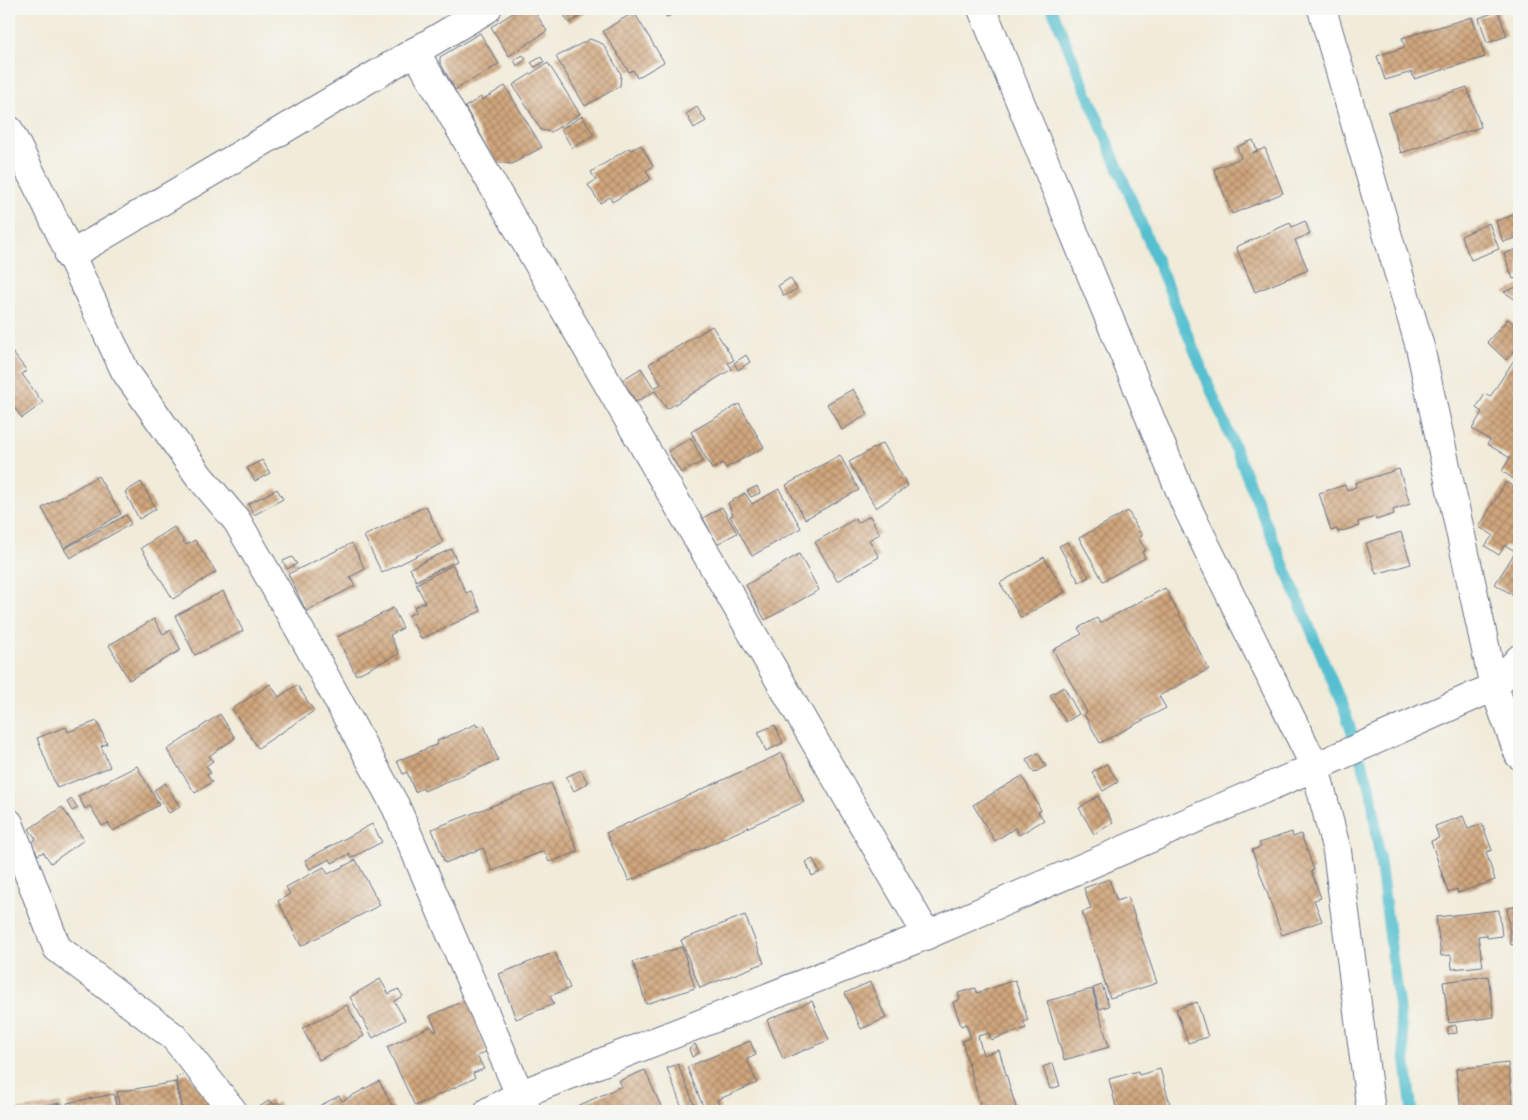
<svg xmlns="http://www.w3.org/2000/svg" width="1528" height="1120" font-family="Alegreya,serif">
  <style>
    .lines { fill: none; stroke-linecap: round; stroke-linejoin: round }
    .stream { stroke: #54bfcf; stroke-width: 11 }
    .building { fill: url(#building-cross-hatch) }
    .street-casing { stroke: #667189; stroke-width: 30 }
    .secondary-casing { stroke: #667189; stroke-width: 30 }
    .street { stroke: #fff; stroke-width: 28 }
    .secondary { stroke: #fff; stroke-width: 28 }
  </style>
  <defs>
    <pattern id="building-cross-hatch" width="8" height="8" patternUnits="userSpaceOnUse" patternTransform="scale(1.25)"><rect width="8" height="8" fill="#d0a67c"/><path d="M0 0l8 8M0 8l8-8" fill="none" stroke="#a88869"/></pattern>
  </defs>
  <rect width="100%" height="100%" fill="#f6f6f2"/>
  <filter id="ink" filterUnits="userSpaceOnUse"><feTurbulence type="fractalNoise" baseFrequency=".02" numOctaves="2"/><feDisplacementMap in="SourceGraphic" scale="10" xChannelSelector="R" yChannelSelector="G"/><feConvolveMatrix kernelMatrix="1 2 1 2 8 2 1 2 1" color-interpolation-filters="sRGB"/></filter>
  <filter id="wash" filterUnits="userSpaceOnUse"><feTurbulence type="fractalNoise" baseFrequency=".0096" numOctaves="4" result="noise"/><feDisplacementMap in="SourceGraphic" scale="20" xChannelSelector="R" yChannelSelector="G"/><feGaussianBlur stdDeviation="1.12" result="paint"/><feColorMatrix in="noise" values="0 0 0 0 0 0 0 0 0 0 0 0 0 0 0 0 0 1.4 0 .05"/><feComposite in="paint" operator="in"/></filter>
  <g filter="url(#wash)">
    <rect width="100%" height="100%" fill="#f1ebd9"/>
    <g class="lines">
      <path class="stream" d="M1052 9 1345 712 1371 791 1412 1111"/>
    </g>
    <g id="blocks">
      <path class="building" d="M519 9H533L547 31 509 56 491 27Z
        M560 9H592L569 23Z
        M663 9H681L667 17Z
        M1498 11 1507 36 1487 43 1479 18Z
        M634 12 664 62 637 78 633 70 629 72 603 31Z
        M1472 17 1485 57 1414 79 1412 72 1385 80 1377 56 1405 47 1402 38Z
        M480 33 499 64 455 90 440 62V57Z
        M590 39 603 44 621 74 620 86 585 106 556 57Z
        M523 55 526 59 517 66 514 60Z
        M541 57 544 62 535 67 531 63Z
        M548 63 580 114 551 132 541 130 513 85Z
        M505 86 542 147 512 164 496 162 465 107 481 97 482 100Z
        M1467 87 1481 127 1401 153 1388 113Z
        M697 107 706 121 694 128 686 114Z
        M582 116 594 135 572 148 561 129Z
        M1253 140 1257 150 1253 153 1265 148 1283 193 1232 214 1214 169 1241 158 1237 147Z
        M641 145 653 166 646 171 651 179 612 202 610 197 600 203 588 185 596 180 591 172 629 148 631 150Z
        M1519 213V237L1503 242 1496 221Z
        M1305 221 1310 234 1295 240 1308 270 1255 292 1236 247 1290 223 1292 227Z
        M1489 223 1499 249 1471 260 1461 236Z
        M1519 248V277L1513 279 1504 254Z
        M790 278 797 289 784 296 778 286Z
        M1519 286V302L1504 292Z
        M1508 319 1519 329V345L1506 360 1487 342Z
        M712 326 734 360 728 363 732 369 667 409 655 391 636 402 622 380 641 368 654 388 661 384 649 364Z
        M1519 352V458L1516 462 1519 464V483L1502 471 1510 458 1487 444 1490 440 1472 429 1482 412 1476 408 1485 394 1490 397Z
        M13 353 27 371 22 374 43 403 22 418 9 401V356Z
        M746 355 750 362 738 370 734 363Z
        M853 389 868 414 842 430 827 404Z
        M739 404 764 447 726 468 723 463 712 469 691 432Z
        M691 438 703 461 681 473 668 451Z
        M883 443 908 486 876 508 849 462Z
        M840 455 859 490 805 519 786 485Z
        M262 460 270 473 255 481 247 468Z
        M1399 469 1410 504 1393 510 1394 514 1376 520 1375 517 1358 522 1359 526 1338 532 1337 529 1331 531 1319 493 1345 485 1347 490 1356 487 1355 483Z
        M98 476 121 514 64 548 42 508Z
        M141 482 156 509 139 519 125 492Z
        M1506 482 1519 490V540L1513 550 1505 545 1499 555 1485 546 1493 535 1479 527Z
        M757 486 760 493 751 497 747 491Z
        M277 489 283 499 254 515 248 504Z
        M779 489 801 528 752 556 730 516 733 515 728 503 745 493 752 504Z
        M426 506 443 543 382 573 364 536Z
        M722 507 737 533 717 544 703 518Z
        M1128 511 1142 536 1138 538 1146 550 1142 552 1145 558 1103 581 1079 538Z
        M126 515 131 524 70 558 64 549Z
        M870 516 880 534 869 540 879 557 837 581 815 542 855 519 858 523Z
        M174 527 186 545 195 540 216 572 173 599 141 548Z
        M1401 532 1411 564 1376 574 1366 543Z
        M1067 542 1089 577 1079 582 1059 546Z
        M352 543 365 569 350 577 355 586 306 611 288 574Z
        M1519 546V599L1495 584Z
        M451 549 457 561 416 581 410 568Z
        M799 554 819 590 765 620 746 585Z
        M292 557 297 564 287 569 283 561Z
        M1044 557 1065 592 1021 618 1000 583Z
        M453 565 466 593 471 591 481 611 421 639 409 615 416 612 414 607 425 602 416 584Z
        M1165 588 1209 669 1159 696 1166 708 1100 743 1084 714 1087 712 1053 650 1082 634 1078 628 1097 618 1100 623Z
        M223 591 243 631 195 655 175 616Z
        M393 608 403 628 390 635 399 654 356 675 337 637Z
        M154 619 163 634 170 630 181 650 129 680 109 645Z
        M270 684 279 697 297 685 314 711 258 748 232 709Z
        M1064 687 1079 714 1066 722 1050 695Z
        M220 714 235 738 209 756 213 761 206 766 211 773 207 775 212 782 195 793 167 750Z
        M97 721 107 744 101 746 110 767 57 788 37 738 66 727 68 732Z
        M476 724 477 727 484 725 498 760 424 791 423 788 415 792 407 772 403 774 397 761 438 744 437 741Z
        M775 725 783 743 766 751 758 732Z
        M782 753 804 802 629 881 606 833Z
        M1038 753 1046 766 1034 773 1026 759Z
        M1107 764 1118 782 1103 791 1092 772Z
        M137 766 159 805 113 831 108 823 102 826 90 806 85 809 78 796Z
        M581 770 588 783 574 791 566 777Z
        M1022 776 1041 810 1038 812 1044 820 1019 835 1015 828 995 841 973 805Z
        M165 783 180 807 169 813 154 790Z
        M551 783 578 852 549 862 544 851 492 871 483 848 445 863 432 829Z
        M1098 796 1113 823 1094 834 1079 808Z
        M72 799 78 808 72 811 67 802Z
        M62 807 84 840 51 863 43 852 38 855 31 843 36 839 29 829Z
        M1463 816 1468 829 1482 824 1492 850 1486 852 1495 880 1458 893 1457 889 1448 892 1431 841 1439 838 1435 826Z
        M372 824 382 842 351 858 349 854 332 863 330 859 310 869 305 860Z
        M1292 832 1293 837 1301 834 1314 870 1311 871 1321 898 1314 900 1322 921 1282 935 1252 850 1261 847 1259 843Z
        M813 859 820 872 812 876 806 862Z
        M356 860 380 905 301 946 278 901 290 894 286 887 324 867 328 874Z
        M1109 879 1117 901 1128 897 1157 983 1110 998 1082 912 1091 909 1084 888Z
        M1519 906V944L1511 945 1507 908Z
        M1499 910 1502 936 1487 938V935L1478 936 1483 966 1452 969 1451 955 1441 956 1436 917Z
        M745 915 764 963 700 988 681 940Z
        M682 947 695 988 646 1004 633 962Z
        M555 952 570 988 550 996 554 1004 516 1019 499 974Z
        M1488 976 1494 1017 1449 1023 1443 982Z
        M380 979 389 994 398 989 403 996 394 1001 405 1020 373 1038 350 997Z
        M1015 980 1028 1020 1023 1022 1026 1028 991 1040 989 1033 978 1036 983 1055 999 1050 1017 1111H982L962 1041 971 1038 966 1024 961 1026 953 1002 960 999 958 993 975 988 977 993Z
        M870 982 886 1018 861 1029 845 993Z
        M1102 985 1109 1006 1099 1009 1093 988Z
        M1092 989 1109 1047 1064 1060 1047 1001Z
        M470 998 484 1031 479 1033 487 1051 477 1056 484 1069 473 1073 475 1078 415 1106 387 1047 431 1026 435 1032 437 1031 430 1016Z
        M812 1001 829 1040 783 1059 767 1020Z
        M1197 1002 1208 1037 1188 1043 1176 1009Z
        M347 1005 364 1036 319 1060 302 1028Z
        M1456 1025 1457 1033 1448 1034V1027Z
        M750 1041 756 1055 747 1059 757 1083 717 1100 721 1109 705 1111 687 1067Z
        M695 1044 699 1053 692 1057 689 1049Z
        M1053 1063 1060 1086 1050 1089 1043 1067Z
        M1508 1063 1514 1111H1461L1456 1069Z
        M678 1064 696 1109 683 1111 667 1068Z
        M1160 1069 1172 1111H1117L1109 1079 1138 1071 1139 1075Z
        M645 1070 663 1111H572L571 1109 622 1086 619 1081Z
        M188 1073 211 1105 200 1111H183L176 1077Z
        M379 1081 395 1111H319L317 1107 339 1096 342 1101Z
        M176 1082 181 1111H120L117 1092Z
        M114 1094 117 1111H69L67 1103Z
        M270 1100 274 1105 278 1102 284 1111H253Z
        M61 1103 62 1111H14V1110Z"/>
    </g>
  </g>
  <g filter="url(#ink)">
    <use href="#blocks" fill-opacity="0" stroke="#667189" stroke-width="1"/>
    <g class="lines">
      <g class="street-casing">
        <path id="street" d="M982 9 1185 503 1315 767
          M1322 9 1420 347 1494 687 1519 755
          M415 51 927 935
          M9 130 47 205 125 371 199 476 237 521 302 634 396 807 527 1111
          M69 256 487 9
          M9 823 57 948 174 1037 233 1111"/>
      </g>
      <g class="secondary-casing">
        <path id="secondary" d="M1315 767 1337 851 1371 1111
          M489 1111 521 1094 927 935 1315 767 1494 687 1519 659"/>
      </g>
      <use href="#street" class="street"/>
      <use href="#secondary" class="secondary"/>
    </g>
  </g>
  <rect width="1528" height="1120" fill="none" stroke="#f6f6f2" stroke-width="30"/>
</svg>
